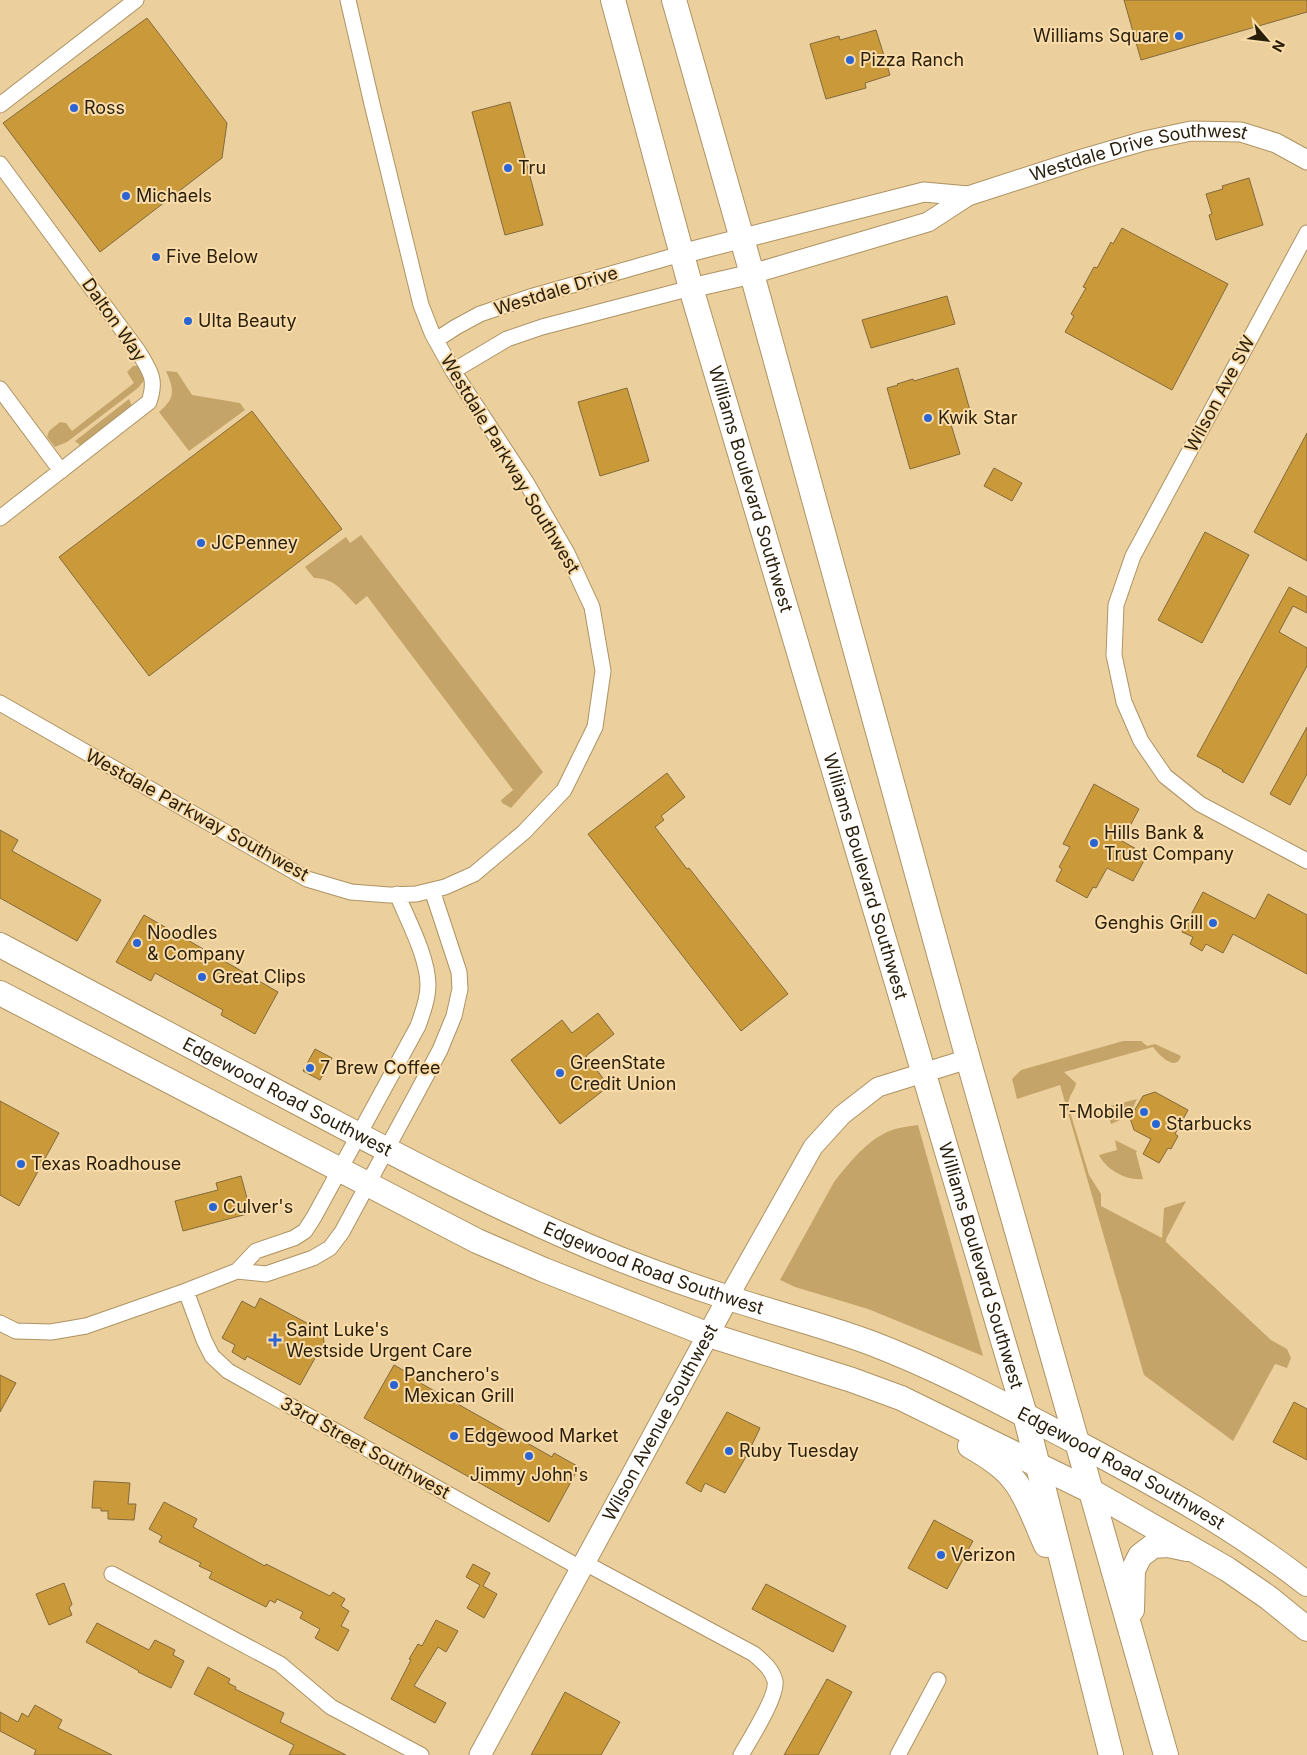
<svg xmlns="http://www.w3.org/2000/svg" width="1307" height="1755" font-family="Inter,sans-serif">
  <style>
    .green { fill: #c5a469 }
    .building { fill: #ca9a3a; stroke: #836a3b }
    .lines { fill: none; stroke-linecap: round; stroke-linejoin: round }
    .minor-casing { stroke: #ae9363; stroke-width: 17 }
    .tertiary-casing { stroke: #ae9363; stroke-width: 21 }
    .secondary-casing { stroke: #ae9363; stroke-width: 23 }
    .primary-casing { stroke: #ae9363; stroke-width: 26 }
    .minor { stroke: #fff; stroke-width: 15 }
    .tertiary { stroke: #fff; stroke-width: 19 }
    .secondary { stroke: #fff; stroke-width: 21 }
    .primary { stroke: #fff; stroke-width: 24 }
    .poi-dot { fill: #2a65d3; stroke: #f9dcaa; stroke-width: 2 }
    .labels { text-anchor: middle; stroke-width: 4; stroke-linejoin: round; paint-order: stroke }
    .poi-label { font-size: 18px; fill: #281e0a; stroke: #f9dcaa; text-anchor: start }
    .street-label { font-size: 18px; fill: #281e0a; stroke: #f9dcaa }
  </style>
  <rect width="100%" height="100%" fill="#ebcf9d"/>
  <path class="green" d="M133 366H138L146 378 138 388 67 442 55 447 47 437 49 431 60 422 66 423 72 431 134 383 127 372Z
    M166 371 177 372 192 395 240 403 245 410 189 451 159 412C176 398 174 389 166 371Z
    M129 399 132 406 81 446 75 441Z
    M361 535 543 772 511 808 502 803 501 800 513 790 367 596 356 605C341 590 336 579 314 578L305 567 346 537 350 543Z
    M1123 1041H1141L1147 1046 1155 1044 1181 1056C1176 1073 1158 1054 1153 1047L1064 1072 1076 1083C1075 1091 1069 1094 1068 1105L1089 1175 1101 1194V1206L1162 1238 1164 1208 1186 1201 1166 1239V1242L1271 1340 1287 1349 1291 1358 1287 1368 1275 1364 1233 1441 1144 1375 1060 1085 1017 1099 1012 1079 1021 1070Z
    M1137 1099 1129 1116 1111 1124 1106 1107Z
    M918 1125 983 1356 868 1309 795 1287 780 1280 834 1182C850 1162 869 1137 895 1129 902 1127 911 1126 918 1125Z
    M1115 1140 1137 1151 1136 1153 1143 1179C1127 1181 1106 1170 1099 1155L1117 1150Z"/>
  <path class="building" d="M1124 0H1307V12L1141 60Z
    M147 18 227 123 222 158 100 252 3 123Z
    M876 30 890 75 865 83 866 88 826 99 810 44 839 36 840 40Z
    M510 102 543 225 505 235 472 112Z
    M1249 178 1263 225 1216 240 1209 215 1212 214 1206 194 1223 189 1222 186Z
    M1122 228 1228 284 1172 390 1065 332 1074 316 1071 314 1086 288 1083 287 1094 267 1097 268 1111 242 1113 244Z
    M947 296 955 324 871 348 862 320Z
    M958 368 971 414 950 421 960 454 910 469 887 388 898 385 897 384 913 379 914 381Z
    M627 388 649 461 600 476 578 402Z
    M252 411 342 529 149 676 59 557Z
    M1307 433V561L1254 532Z
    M994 468 1022 483 1012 501 984 486Z
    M1205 532 1249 555 1202 643 1158 620Z
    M1289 587 1307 597V613L1293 606 1279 632 1307 648V666L1243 783 1222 771 1223 770 1197 756Z
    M1307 727V774L1290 805 1270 794Z
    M667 773 685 797 661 816 664 820 655 827 687 869 689 868 788 994 741 1031 588 834Z
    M1094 784 1139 809 1122 841 1147 855 1133 881 1107 868 1096 888 1093 887 1087 898 1056 881 1062 869 1059 867 1070 847 1063 844Z
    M0 830 18 840 12 851 101 900 77 941 0 898Z
    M1203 892 1255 919 1268 894 1307 915V974L1233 934 1223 953 1206 944 1202 951 1190 944 1193 937 1182 932Z
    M144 915 278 992 255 1034 221 1015 223 1010 155 973 151 981 116 962Z
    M598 1013 614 1034 586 1056 609 1086 560 1124 511 1060 562 1020 572 1033Z
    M315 1049 332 1058 320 1080 303 1071Z
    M1155 1092 1188 1110 1175 1134 1178 1136 1171 1149 1168 1148 1159 1163 1143 1154 1151 1139 1134 1130 1130 1118 1143 1096Z
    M0 1101 59 1133 19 1206 0 1195Z
    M241 1176 251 1213 183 1231 175 1201 218 1190 216 1183Z
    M260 1298 320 1330 323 1333 324 1342 300 1385 247 1356 245 1360 232 1352 235 1345 222 1338 242 1301 255 1308Z
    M394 1365 417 1378 415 1380 552 1457 554 1453 579 1467 549 1522 364 1418Z
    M0 1375 16 1383 0 1412Z
    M1294 1402 1307 1409V1460L1273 1442Z
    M727 1412 760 1428 747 1455 725 1493 705 1483 701 1492 686 1483Z
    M94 1481 130 1483 128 1504H136L134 1520 108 1519V1511H101V1508H92Z
    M164 1502 197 1519 193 1527 265 1566 266 1564 330 1596 333 1592 345 1599 341 1606 349 1611 341 1626 349 1630 338 1651 315 1638 320 1629 300 1618 303 1612 277 1599 275 1603 270 1600 266 1607 209 1578 212 1572 199 1566 201 1563 159 1542 162 1536 149 1529Z
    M934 1520 973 1541 947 1589 908 1568Z
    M473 1564 490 1573 483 1586 497 1594 484 1618 467 1608 480 1585 466 1577Z
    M64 1583 72 1604 69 1608 72 1615 49 1625 36 1594Z
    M766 1584 846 1626 833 1652 752 1609Z
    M436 1620 458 1631 446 1652 438 1647 414 1686 446 1703 435 1723 391 1699 411 1660 409 1659 418 1644 422 1646Z
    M97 1623 149 1650 155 1640 175 1650 173 1655 184 1661 171 1688 138 1672 139 1671 86 1642Z
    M208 1667 230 1679 228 1683 236 1687 235 1689 284 1713 280 1722 346 1755H289L294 1745 194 1694Z
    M827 1679 852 1692 818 1755H784Z
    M565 1692 620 1722 601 1755H531Z
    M35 1705 62 1720 58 1728 112 1755H34L36 1750 0 1731V1712L18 1722 22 1713 28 1717Z"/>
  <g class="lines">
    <g class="minor-casing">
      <path id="minor" d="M0 105 136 0
        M0 164 138 351C150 371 157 379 149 402L0 518
        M1307 233 1133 556 1116 605 1114 655 1124 702 1141 741 1165 776 1200 804 1307 861
        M436 340 456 327 480 314 530 297 681 254
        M453 371 507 339 542 327 691 288
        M0 389 61 471
        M0 703 307 879 351 892 389 895 416 894 445 887 474 874 524 832 564 790 595 727 603 671 592 607 567 553 526 482 453 371 432 333 421 305 372 104 348 0
        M237 1271 266 1274 313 1258 330 1248 342 1232 440 1050 454 1016 460 989 459 972 432 890
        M186 1291 204 1340 212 1356 228 1371 582 1569
        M0 1323 16 1331 51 1332 86 1326 186 1291 237 1271 256 1251 294 1238 305 1231 314 1217 418 1026C423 1012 428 998 428 984 427 955 408 921 397 894
        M585 1563 754 1654C763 1662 772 1669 775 1681 778 1696 749 1741 741 1755
        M112 1574 280 1664 331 1707 421 1755
        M898 1755 938 1680"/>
    </g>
    <g class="tertiary-casing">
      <g id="tertiary">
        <path d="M681 254 924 192 968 196"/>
        <path id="s1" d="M691 288 752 274 928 222 968 196 1082 159 1144 141 1191 131 1241 132 1276 143 1307 160"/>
        <path d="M728 1298 813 1147 842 1115 878 1087 968 1059"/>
      </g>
    </g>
    <g class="secondary-casing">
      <g id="secondary">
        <path id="s2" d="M480 1755 728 1298"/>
      </g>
    </g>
    <g class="primary-casing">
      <g id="primary">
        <path id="s3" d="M613 0 691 288 1025 1415 1111 1755"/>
        <path d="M674 0 752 274 968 1059 1166 1755"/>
        <path id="s4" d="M0 945C95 995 190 1046 285 1096 376 1144 466 1193 560 1234 616 1259 673 1280 732 1299 778 1314 826 1326 871 1343 942 1370 1009 1407 1076 1442 1158 1486 1233 1526 1307 1584"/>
        <path d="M0 993 477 1241 544 1270 709 1335 852 1380 901 1398 1091 1491 1227 1569 1269 1598 1307 1629"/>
        <path d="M970 1446C985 1455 1002 1465 1013 1479 1027 1495 1037 1526 1046 1545"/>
        <path d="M1132 1610 1133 1570 1140 1556 1153 1546 1168 1545 1187 1549"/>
      </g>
    </g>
    <use href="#minor" class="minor"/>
    <use href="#tertiary" class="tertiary"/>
    <use href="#secondary" class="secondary"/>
    <use href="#primary" class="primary"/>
  </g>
  <g class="poi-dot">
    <circle cx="1179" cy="36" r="5"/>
    <circle cx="850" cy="60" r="5"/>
    <circle cx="74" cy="108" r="5"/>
    <circle cx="508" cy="168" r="5"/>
    <circle cx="126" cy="196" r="5"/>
    <circle cx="156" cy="257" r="5"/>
    <circle cx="188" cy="321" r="5"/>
    <circle cx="928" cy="418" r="5"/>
    <circle cx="201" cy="543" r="5"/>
    <circle cx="1094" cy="843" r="5"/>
    <circle cx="1213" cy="923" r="5"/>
    <circle cx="137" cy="943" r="5"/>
    <circle cx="202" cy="977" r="5"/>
    <circle cx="310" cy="1068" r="5"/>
    <circle cx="560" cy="1073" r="5"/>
    <circle cx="1144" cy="1112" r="5"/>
    <circle cx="1156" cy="1124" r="5"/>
    <circle cx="21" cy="1164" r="5"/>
    <circle cx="213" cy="1207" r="5"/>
    <path d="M272.5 1332.5h5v5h5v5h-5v5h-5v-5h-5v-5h5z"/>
    <circle cx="394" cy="1385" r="5"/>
    <circle cx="454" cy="1436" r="5"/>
    <circle cx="729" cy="1451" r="5"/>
    <circle cx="529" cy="1456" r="5"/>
    <circle cx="941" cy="1555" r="5"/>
  </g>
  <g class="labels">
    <g class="poi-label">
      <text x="1169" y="42" text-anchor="end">Williams Square</text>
      <text x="860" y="66">Pizza Ranch</text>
      <text x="84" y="114">Ross</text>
      <text x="518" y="174">Tru</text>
      <text x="136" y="202">Michaels</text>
      <text x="166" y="263">Five Below</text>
      <text x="198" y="327">Ulta Beauty</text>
      <text x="938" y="424">Kwik Star</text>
      <text x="211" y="549">JCPenney</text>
      <text x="1104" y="839">Hills Bank &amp;<tspan x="1104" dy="21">Trust Company</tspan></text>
      <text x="1203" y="929" text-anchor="end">Genghis Grill</text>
      <text x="147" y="939">Noodles<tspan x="147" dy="21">&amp; Company</tspan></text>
      <text x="212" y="983">Great Clips</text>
      <text x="570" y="1069">GreenState<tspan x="570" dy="21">Credit Union</tspan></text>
      <text x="320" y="1074">7 Brew Coffee</text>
      <text x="1134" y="1118" text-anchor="end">T-Mobile</text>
      <text x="1166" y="1130">Starbucks</text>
      <text x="31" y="1170">Texas Roadhouse</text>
      <text x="223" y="1213">Culver's</text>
      <text x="286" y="1336">Saint Luke's<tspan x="286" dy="21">Westside Urgent Care</tspan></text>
      <text x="404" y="1381">Panchero's<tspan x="404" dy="21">Mexican Grill</tspan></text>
      <text x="464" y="1442">Edgewood Market</text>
      <text x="739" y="1457">Ruby Tuesday</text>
      <text x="529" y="1481" text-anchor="middle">Jimmy John's</text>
      <text x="951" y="1561">Verizon</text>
    </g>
    <g class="street-label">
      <text dy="6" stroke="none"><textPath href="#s1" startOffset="471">Westdale Drive Southwest</textPath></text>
      <text transform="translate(556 291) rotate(-17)" y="6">Westdale Drive</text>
      <text transform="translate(114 320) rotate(55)" y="6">Dalton Way</text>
      <text transform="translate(1220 394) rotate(-62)" y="6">Wilson Ave SW</text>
      <text transform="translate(510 464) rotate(59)" y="6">Westdale Parkway Southwest</text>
      <text dy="6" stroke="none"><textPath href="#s3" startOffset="508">Williams Boulevard Southwest</textPath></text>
      <text transform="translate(197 815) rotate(29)" y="6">Westdale Parkway Southwest</text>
      <text dy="6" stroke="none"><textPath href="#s3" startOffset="912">Williams Boulevard Southwest</textPath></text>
      <text dy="6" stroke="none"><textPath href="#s4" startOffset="325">Edgewood Road Southwest</textPath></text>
      <text dy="6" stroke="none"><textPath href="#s3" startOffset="1318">Williams Boulevard Southwest</textPath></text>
      <text dy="6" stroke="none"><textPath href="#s4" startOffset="730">Edgewood Road Southwest</textPath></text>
      <text dy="6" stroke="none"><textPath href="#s2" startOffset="378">Wilson Avenue Southwest</textPath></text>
      <text transform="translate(365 1448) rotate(29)" y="6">33rd Street Southwest</text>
      <text dy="6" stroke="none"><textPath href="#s4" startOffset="1240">Edgewood Road Southwest</textPath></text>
    </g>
  </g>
  <g transform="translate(1267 40) rotate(118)" stroke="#f9dcaa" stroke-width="4" paint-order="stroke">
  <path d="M0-4L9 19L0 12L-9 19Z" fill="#281e0a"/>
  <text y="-8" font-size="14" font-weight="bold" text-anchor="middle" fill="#281e0a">N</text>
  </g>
</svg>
